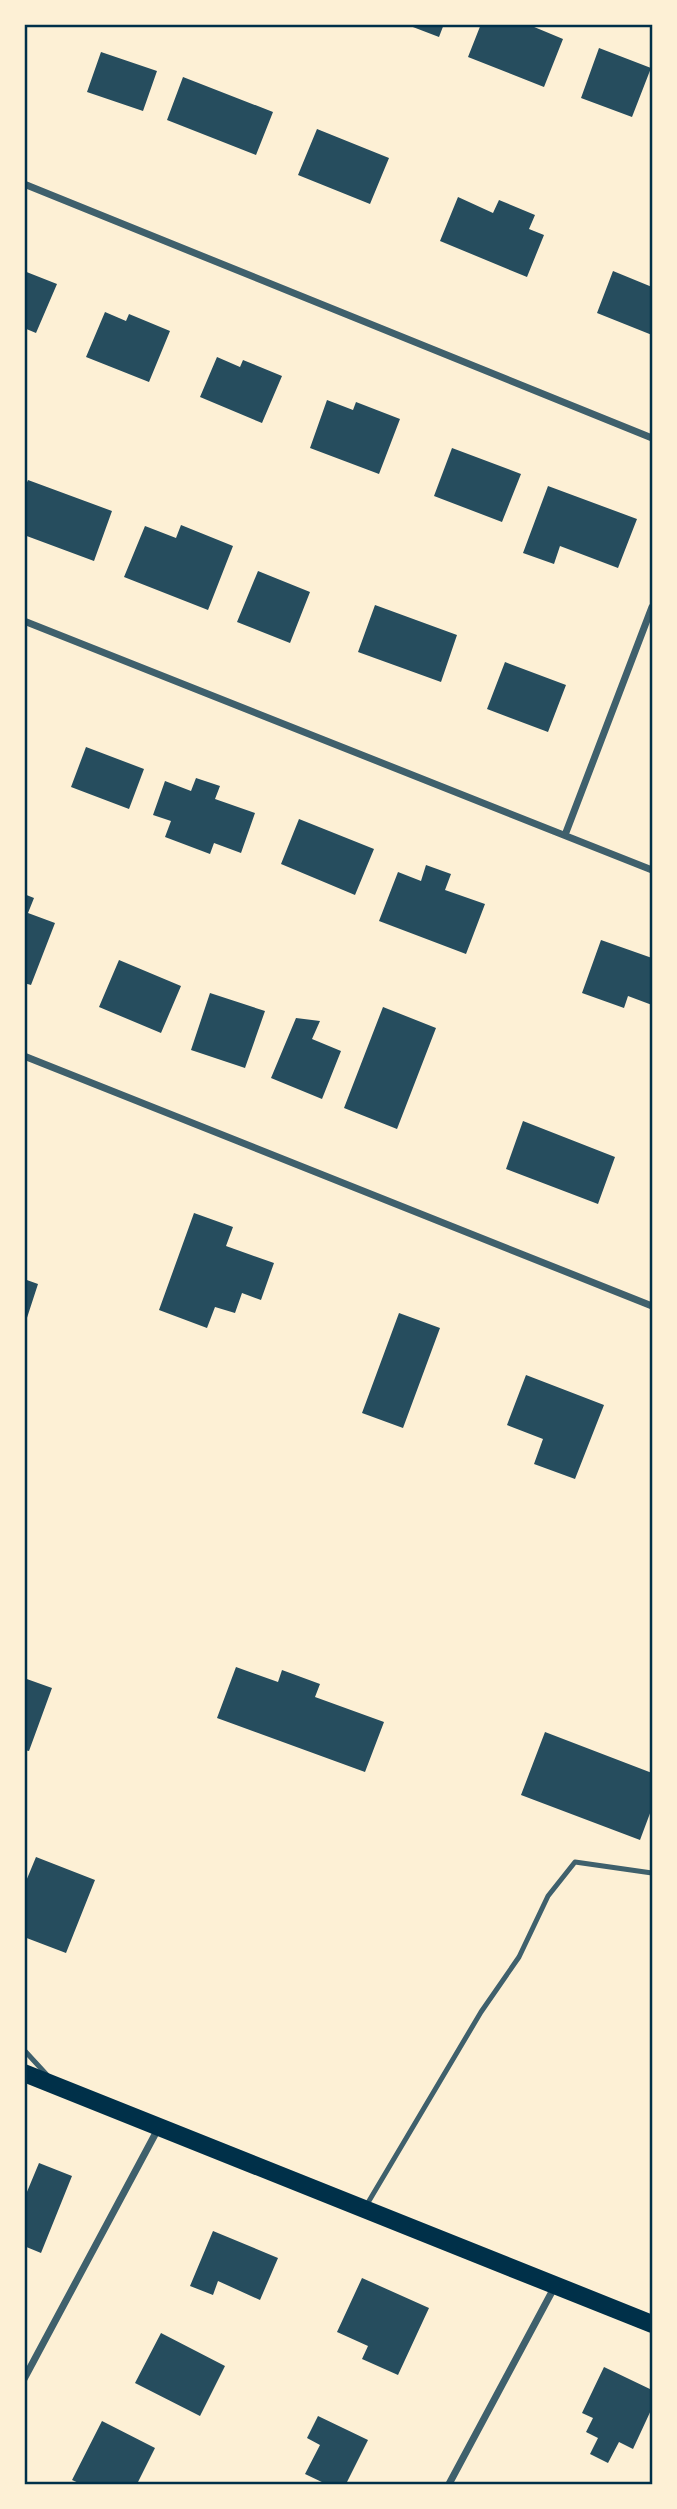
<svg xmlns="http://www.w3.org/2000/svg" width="677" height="2509" font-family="Ubuntu,sans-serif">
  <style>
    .building { fill: #264d5e }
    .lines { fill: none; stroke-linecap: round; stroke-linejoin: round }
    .service { stroke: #3f606c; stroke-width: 5 }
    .minor { stroke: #3f606c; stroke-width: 7 }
    .primary { stroke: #003049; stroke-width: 18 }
    .neatline { fill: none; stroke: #003049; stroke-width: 2.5 }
  </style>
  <rect width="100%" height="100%" fill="#fdf0d5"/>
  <path class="building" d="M405 24H444L439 37Z
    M481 24H527L563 39 544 87 468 57Z
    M599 48 651 68 632 117 581 98Z
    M101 52 157 71 143 111 87 92Z
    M183 77 273 112 256 155 167 120Z
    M317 129 389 158 370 204 298 175Z
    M458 197 493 213 499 200 535 215 529 229 544 235 527 277 440 241Z
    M24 271 57 284 36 333 24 328Z
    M613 271 652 287V335L597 313Z
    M105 312 126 321 129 314 170 331 149 382 86 357Z
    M217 357 240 367 243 360 282 376 262 423 200 397Z
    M327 400 353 410 356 402 400 419 379 474 310 448Z
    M452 448 521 474 502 522 434 496Z
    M28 480 112 511 94 561 24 535V489Z
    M548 486 637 519 618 568 560 546 554 564 523 553Z
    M181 525 233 546 208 610 124 577 145 526 176 538Z
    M258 571 310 592 290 643 237 622Z
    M375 605 457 635 441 682 358 652Z
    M505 662 566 685 548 732 487 709Z
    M86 747 144 769 129 809 71 787Z
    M196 778 220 786 215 799 255 813 241 853 214 843 210 854 165 837 171 821 153 815 165 781 191 791Z
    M299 819 374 849 355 895 281 864Z
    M426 865 451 874 445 890 485 904 466 954 379 921 398 872 421 881Z
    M24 894 34 898 28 913 55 923 31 985 24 983Z
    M601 940 652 958V1005L628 996 624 1008 582 993Z
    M119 960 181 986 161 1033 99 1007Z
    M210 993 265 1011 245 1068 191 1050Z
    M383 1007 436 1028 397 1129 344 1108Z
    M296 1018 320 1021 312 1039 341 1051 322 1099 271 1078Z
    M523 1121 615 1157 598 1204 506 1169Z
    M194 1213 233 1227 226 1246 274 1263 261 1300 242 1293 235 1313 215 1307 207 1328 159 1310Z
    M24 1279 38 1284 25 1324H24Z
    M399 1313 440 1328 403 1428 362 1413Z
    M526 1375 604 1405 575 1479 534 1464 543 1439 507 1425Z
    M236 1667 278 1682 282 1670 320 1684 315 1697 384 1722 365 1772 217 1718Z
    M24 1678 52 1688 29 1751 24 1750Z
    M545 1732 652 1773V1808L640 1840 521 1795Z
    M36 1857 95 1880 66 1953 24 1937V1886Z
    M39 2163 72 2176 41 2253 24 2246V2199Z
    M213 2231 278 2258 260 2300 218 2281 213 2295 190 2286Z
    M362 2278 429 2308 398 2375 362 2359 368 2346 337 2332Z
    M161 2333 225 2366 200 2416 135 2383Z
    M604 2367 652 2390V2408L633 2449 619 2442 608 2463 590 2454 598 2438 586 2432 593 2418 582 2413Z
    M318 2416 368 2440 346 2484H326L305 2474 320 2445 307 2438Z
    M102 2421 155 2448 137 2484H81L72 2480Z"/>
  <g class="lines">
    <path class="service" d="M24 2050 47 2075
      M366 2206 481 2012 519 1957 548 1896 575 1862 652 1873"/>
    <path class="minor" d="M24 184 652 438
      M24 621 652 870
      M565 835 652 607
      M24 1056 652 1306
      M24 2379 159 2127
      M449 2484 555 2286"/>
    <path class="primary" d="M24 2073 652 2324"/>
  </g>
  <rect width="677" height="2509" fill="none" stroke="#fdf0d5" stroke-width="52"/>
  <rect x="26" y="26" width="625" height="2457" class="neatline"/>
</svg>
